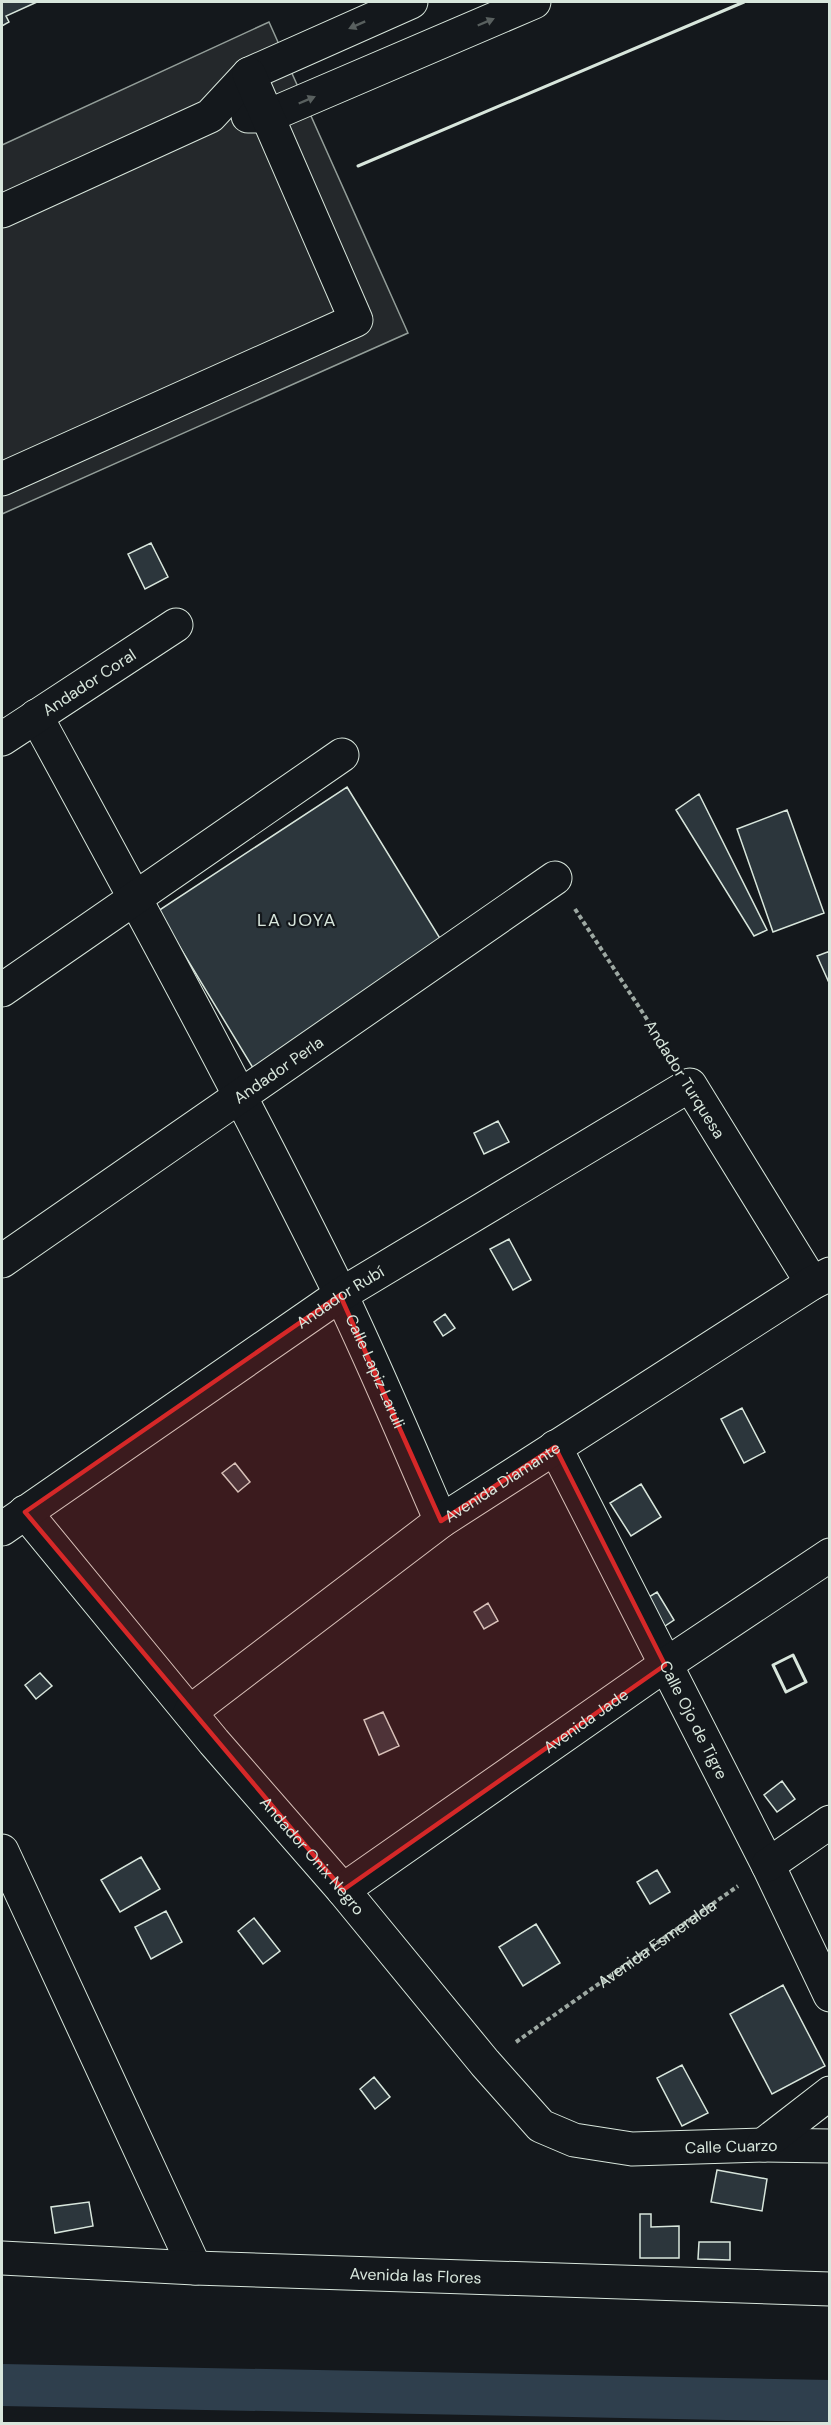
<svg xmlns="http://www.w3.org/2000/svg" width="831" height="2425" font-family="'DM Sans',sans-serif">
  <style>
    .parking { fill: #24282b; stroke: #939e99; stroke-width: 1.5 }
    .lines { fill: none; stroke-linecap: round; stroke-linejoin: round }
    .canal { stroke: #2f3f4d; stroke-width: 42 }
    .building { fill: #2c363c; stroke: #d8e6dc; stroke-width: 1.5 }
    .minor-casing { stroke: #d8e6dc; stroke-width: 35 }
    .path { stroke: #9da8a2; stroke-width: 4; stroke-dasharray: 4.5 3; stroke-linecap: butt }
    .minor { stroke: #14181c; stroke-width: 33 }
    .wall { stroke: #d8e6dc; stroke-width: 3 }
    .oneway { fill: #59605f }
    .marked { fill: #d62828; fill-opacity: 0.2; stroke: #d62828; stroke-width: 4.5; stroke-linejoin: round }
    .labels { text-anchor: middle; stroke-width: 4.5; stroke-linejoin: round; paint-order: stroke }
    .street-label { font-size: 16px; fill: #d8e6dc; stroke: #14181c }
    .neighbourhood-label { font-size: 18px; letter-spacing: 1.5px; fill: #d8e6dc; stroke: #14181c }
  </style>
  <rect width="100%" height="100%" fill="#14181c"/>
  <path class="parking" d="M269 22 408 333 2 514V145Z"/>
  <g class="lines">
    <path class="canal" d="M2 2385 830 2401"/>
  </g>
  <path class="building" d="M2 2H37L6 16 9 22 2 26Z
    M151 543 168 577 145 589 128 554Z
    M347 787 441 940 253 1068 158 911Z
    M699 794 767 930 754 936 676 810Z
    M787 810 824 913 773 932 737 829Z
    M830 951V985L817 956Z
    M498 1121 509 1142 484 1154 474 1133Z
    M509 1239 531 1280 513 1290 490 1249Z
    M445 1314 455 1328 443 1336 434 1322Z
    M742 1408 765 1452 744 1463 721 1419Z
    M235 1463 250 1482 238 1492 222 1473Z
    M641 1484 661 1517 631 1536 610 1503Z
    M657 1592 674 1620 656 1632 639 1603Z
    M488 1603 498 1621 484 1629 474 1612Z
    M40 1673 52 1686 36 1699 25 1685Z
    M383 1712 399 1746 379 1755 364 1720Z
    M782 1781 795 1799 777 1812 764 1795Z
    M141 1857 160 1889 120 1912 101 1880Z
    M657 1870 670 1892 650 1904 637 1882Z
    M166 1911 182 1942 151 1959 135 1927Z
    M254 1918 280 1951 263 1964 238 1931Z
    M536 1924 560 1963 523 1986 499 1947Z
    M783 1985 825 2066 772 2094 730 2014Z
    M682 2065 708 2113 682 2126 657 2078Z
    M374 2077 390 2097 375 2109 360 2089Z
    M717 2170 767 2179 762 2211 711 2202Z
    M89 2202 93 2226 55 2233 51 2207Z
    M640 2214H651V2227L679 2226V2258H640Z
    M699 2242H730V2260L698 2259Z"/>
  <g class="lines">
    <g class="minor-casing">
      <g id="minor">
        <path d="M248 116H268L534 2"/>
        <path d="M2 211 210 116 249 74 411 2"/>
        <path d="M2 479 356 320 249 74"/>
        <path id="s2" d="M36 716C140 907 244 1098 340 1293 376 1368 408 1445 441 1521"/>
        <path id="s3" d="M2 739 176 625"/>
        <path d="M2 990 342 755"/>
        <path id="s4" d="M2 1261 555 878"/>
        <path id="s5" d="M555 1447 768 1865 830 1995"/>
        <path id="s6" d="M25 1512 214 1742 343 1890 485 2063 541 2126 574 2140 632 2149 763 2145 830 2146"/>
        <path id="s7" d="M2 1529 340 1295 690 1085 812 1283"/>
        <path id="s8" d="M190 1712 441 1521 812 1283 830 1274"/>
        <path d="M2 1851 195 2268"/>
        <path d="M768 1865 830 1822"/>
        <path id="s9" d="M343 1890 665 1665 830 1555"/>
        <path d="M763 2145 830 2093"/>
        <path id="s10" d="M2 2258 195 2268 830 2289"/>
      </g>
    </g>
    <g class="path">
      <path d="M575 909 669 1053"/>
      <path id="s1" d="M516 2042 738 1886"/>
    </g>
    <use href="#minor" class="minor"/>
    <path class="wall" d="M358 166 744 2
      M793 1655 806 1682 786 1692 773 1665Z"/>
  </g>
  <defs><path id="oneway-solid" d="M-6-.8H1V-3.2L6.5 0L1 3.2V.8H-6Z" transform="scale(1.5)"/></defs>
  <g class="oneway">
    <use href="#oneway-solid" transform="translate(486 22) rotate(-23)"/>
    <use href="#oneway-solid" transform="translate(357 25) rotate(156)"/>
    <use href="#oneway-solid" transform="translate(307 100) rotate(-23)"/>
  </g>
  <path class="marked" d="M340 1295 441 1521 555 1447 665 1665 343 1890 25 1512Z"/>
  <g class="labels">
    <g class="street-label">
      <text dy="6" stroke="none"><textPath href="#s3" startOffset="104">Andador Coral</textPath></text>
      <text dy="6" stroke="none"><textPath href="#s4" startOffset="336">Andador Perla</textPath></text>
      <text transform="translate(685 1079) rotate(58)" y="6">Andador Turquesa</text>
      <text dy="6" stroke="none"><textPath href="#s7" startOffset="410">Andador Rubí</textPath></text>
      <text dy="6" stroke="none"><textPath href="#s2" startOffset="738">Calle Lapiz Laruli</textPath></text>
      <text dy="6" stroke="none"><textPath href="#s8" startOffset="388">Avenida Diamante</textPath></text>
      <text dy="6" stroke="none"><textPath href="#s5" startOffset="306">Calle Ojo de Tigre</textPath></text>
      <text dy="6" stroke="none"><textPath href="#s9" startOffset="296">Avenida Jade</textPath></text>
      <text dy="6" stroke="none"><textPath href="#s6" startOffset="448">Andador Onix Negro</textPath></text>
      <text dy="6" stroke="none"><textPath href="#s1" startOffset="172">Avenida Esmeralda</textPath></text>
      <text dy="6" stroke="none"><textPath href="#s6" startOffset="996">Calle Cuarzo</textPath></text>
      <text dy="6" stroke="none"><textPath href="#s10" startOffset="414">Avenida las Flores</textPath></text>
    </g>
    <g class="neighbourhood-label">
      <text x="297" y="926">LA JOYA</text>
    </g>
  </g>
  <rect width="831" height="2425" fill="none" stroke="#d8e6dc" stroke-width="6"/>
</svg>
